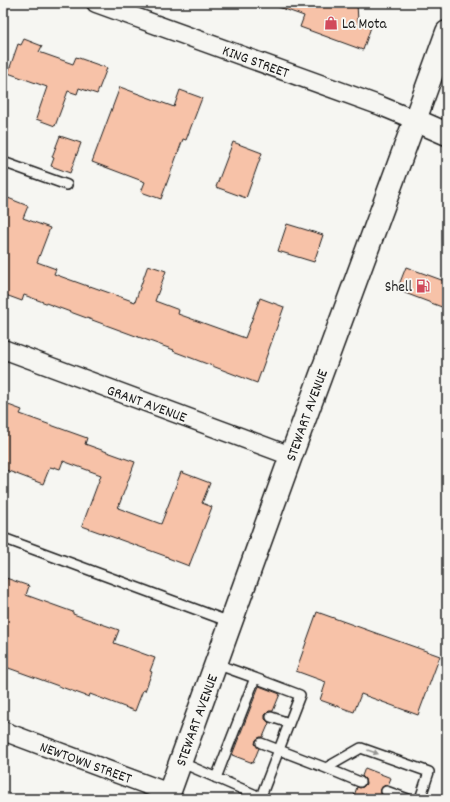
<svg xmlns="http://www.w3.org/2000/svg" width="450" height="802" font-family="Dekko,sans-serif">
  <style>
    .building { fill: #f7c2a8; stroke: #1c1c1c }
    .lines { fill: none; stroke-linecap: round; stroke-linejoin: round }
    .lane-casing { stroke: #1c1c1c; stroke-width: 12 }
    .street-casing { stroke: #1c1c1c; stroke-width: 21 }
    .secondary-casing { stroke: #1c1c1c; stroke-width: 25 }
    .lane { stroke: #f6f6f2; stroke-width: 9 }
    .street { stroke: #f6f6f2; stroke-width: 18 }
    .secondary { stroke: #f6f6f2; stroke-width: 22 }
    .oneway { fill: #949492 }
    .labels { text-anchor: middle; stroke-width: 4; stroke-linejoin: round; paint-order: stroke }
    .poi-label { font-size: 15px; fill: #1c1c1c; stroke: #f6f6f2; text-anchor: start }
    .street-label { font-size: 15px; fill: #1c1c1c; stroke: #f6f6f2 }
  </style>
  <rect width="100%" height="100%" fill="#f6f6f2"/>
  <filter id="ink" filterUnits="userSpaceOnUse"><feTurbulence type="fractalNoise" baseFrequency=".025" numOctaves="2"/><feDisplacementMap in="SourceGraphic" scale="8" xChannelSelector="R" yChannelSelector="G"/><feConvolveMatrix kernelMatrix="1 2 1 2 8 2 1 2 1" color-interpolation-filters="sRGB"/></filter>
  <g filter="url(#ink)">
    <path class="building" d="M274 3H357L358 22 371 27 363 50 300 27 304 16 273 5Z
      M24 39 42 46 39 52 73 64 76 57 107 68 97 94 79 88 77 94 68 91 55 126 36 119 47 87 8 73 18 44 21 45Z
      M120 87 174 107 180 90 202 98 186 140 183 139 161 199 141 192 145 182 92 162Z
      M60 136 81 143 70 173 51 166 54 158 52 157Z
      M233 142 262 153 246 198 216 187Z
      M3 196 28 206 23 218 50 228 37 262 56 269 54 274 90 287V286L135 302 148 265 166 271 155 301 179 310 178 314 245 338 260 298 284 307 257 383 173 351 174 350 24 295 22 301 3 294Z
      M287 224 323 235 314 262 278 251Z
      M406 267 447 282V309L397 290Z
      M3 403 22 410 20 414 87 438 85 444 135 462 118 508 161 524 181 472 210 483 202 503 212 507 189 566 168 558V557L82 526 101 475 63 461 60 469 54 467V468L50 467 43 484 3 469Z
      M3 577 29 586 26 595 73 612V614L119 630 114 643 155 658 150 671 152 672 145 691 143 690 135 711 90 694 89 697 3 666Z
      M317 612 440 656 418 715 361 694 354 712 320 700 326 682 296 671Z
      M259 686 280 694 273 711H269L265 715V719L269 723 263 737H260L256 740 255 744 259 748 253 763 232 755Z
      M365 768 391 778 388 785H385L381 789 380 792 382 795 384 797 383 799H353L357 787 360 788 363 787 366 784 365 779 362 776Z"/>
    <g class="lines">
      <g class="lane-casing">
        <path id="lane" d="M3 162 67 185
          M3 538 230 622
          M216 664 255 678
          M271 717 289 723
          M261 743 326 768 360 782
          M180 762 265 799
          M326 768 361 748 429 772 420 799
          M216 778 255 678 300 695 260 799
          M386 791 408 799"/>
      </g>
      <g class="street-casing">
        <path id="street" d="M96 3 381 106 415 120
          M3 349 291 456
          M3 731 169 793"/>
      </g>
      <g class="secondary-casing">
        <path id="secondary" d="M415 120 447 134
          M167 799 291 456 415 120 447 32"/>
      </g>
      <use href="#lane" class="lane"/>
      <use href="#street" class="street"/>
      <use href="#secondary" class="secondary"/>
    </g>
    <defs><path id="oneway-solid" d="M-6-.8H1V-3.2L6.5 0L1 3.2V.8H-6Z"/></defs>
    <use class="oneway" href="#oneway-solid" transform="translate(373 752) rotate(20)"/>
  </g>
  <defs>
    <g id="shop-bare" transform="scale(1.08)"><path d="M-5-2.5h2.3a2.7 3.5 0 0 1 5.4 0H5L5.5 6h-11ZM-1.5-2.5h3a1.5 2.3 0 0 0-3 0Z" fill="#d1495b" stroke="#f6f6f2" stroke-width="2.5" paint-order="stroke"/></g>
    <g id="fuel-bare" transform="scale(1.08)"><path d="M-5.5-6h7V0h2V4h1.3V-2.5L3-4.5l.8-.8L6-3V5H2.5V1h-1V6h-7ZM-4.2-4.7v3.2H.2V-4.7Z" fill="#d1495b" stroke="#f6f6f2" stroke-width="2.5" paint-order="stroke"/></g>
  </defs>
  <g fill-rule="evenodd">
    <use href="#shop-bare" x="331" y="23"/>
    <use href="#fuel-bare" x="423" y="286"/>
  </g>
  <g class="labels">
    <g class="poi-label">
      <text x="342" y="28">La Mota</text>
      <text x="412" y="291" text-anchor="end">Shell</text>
    </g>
    <g class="street-label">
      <text transform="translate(256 61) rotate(20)" y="5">KING STREET</text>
      <text transform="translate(147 403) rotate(20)" y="5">GRANT AVENUE</text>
      <text transform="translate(306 415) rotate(-70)" y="5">STEWART AVENUE</text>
      <text transform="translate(196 720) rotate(-70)" y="5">STEWART AVENUE</text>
      <text transform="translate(86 762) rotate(20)" y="5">NEWTOWN STREET</text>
    </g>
  </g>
  <rect width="450" height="802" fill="none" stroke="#f6f6f2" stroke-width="16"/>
  <rect x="8" y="8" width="434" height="786" fill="none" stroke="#1c1c1c" stroke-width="1.5" filter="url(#ink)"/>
</svg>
